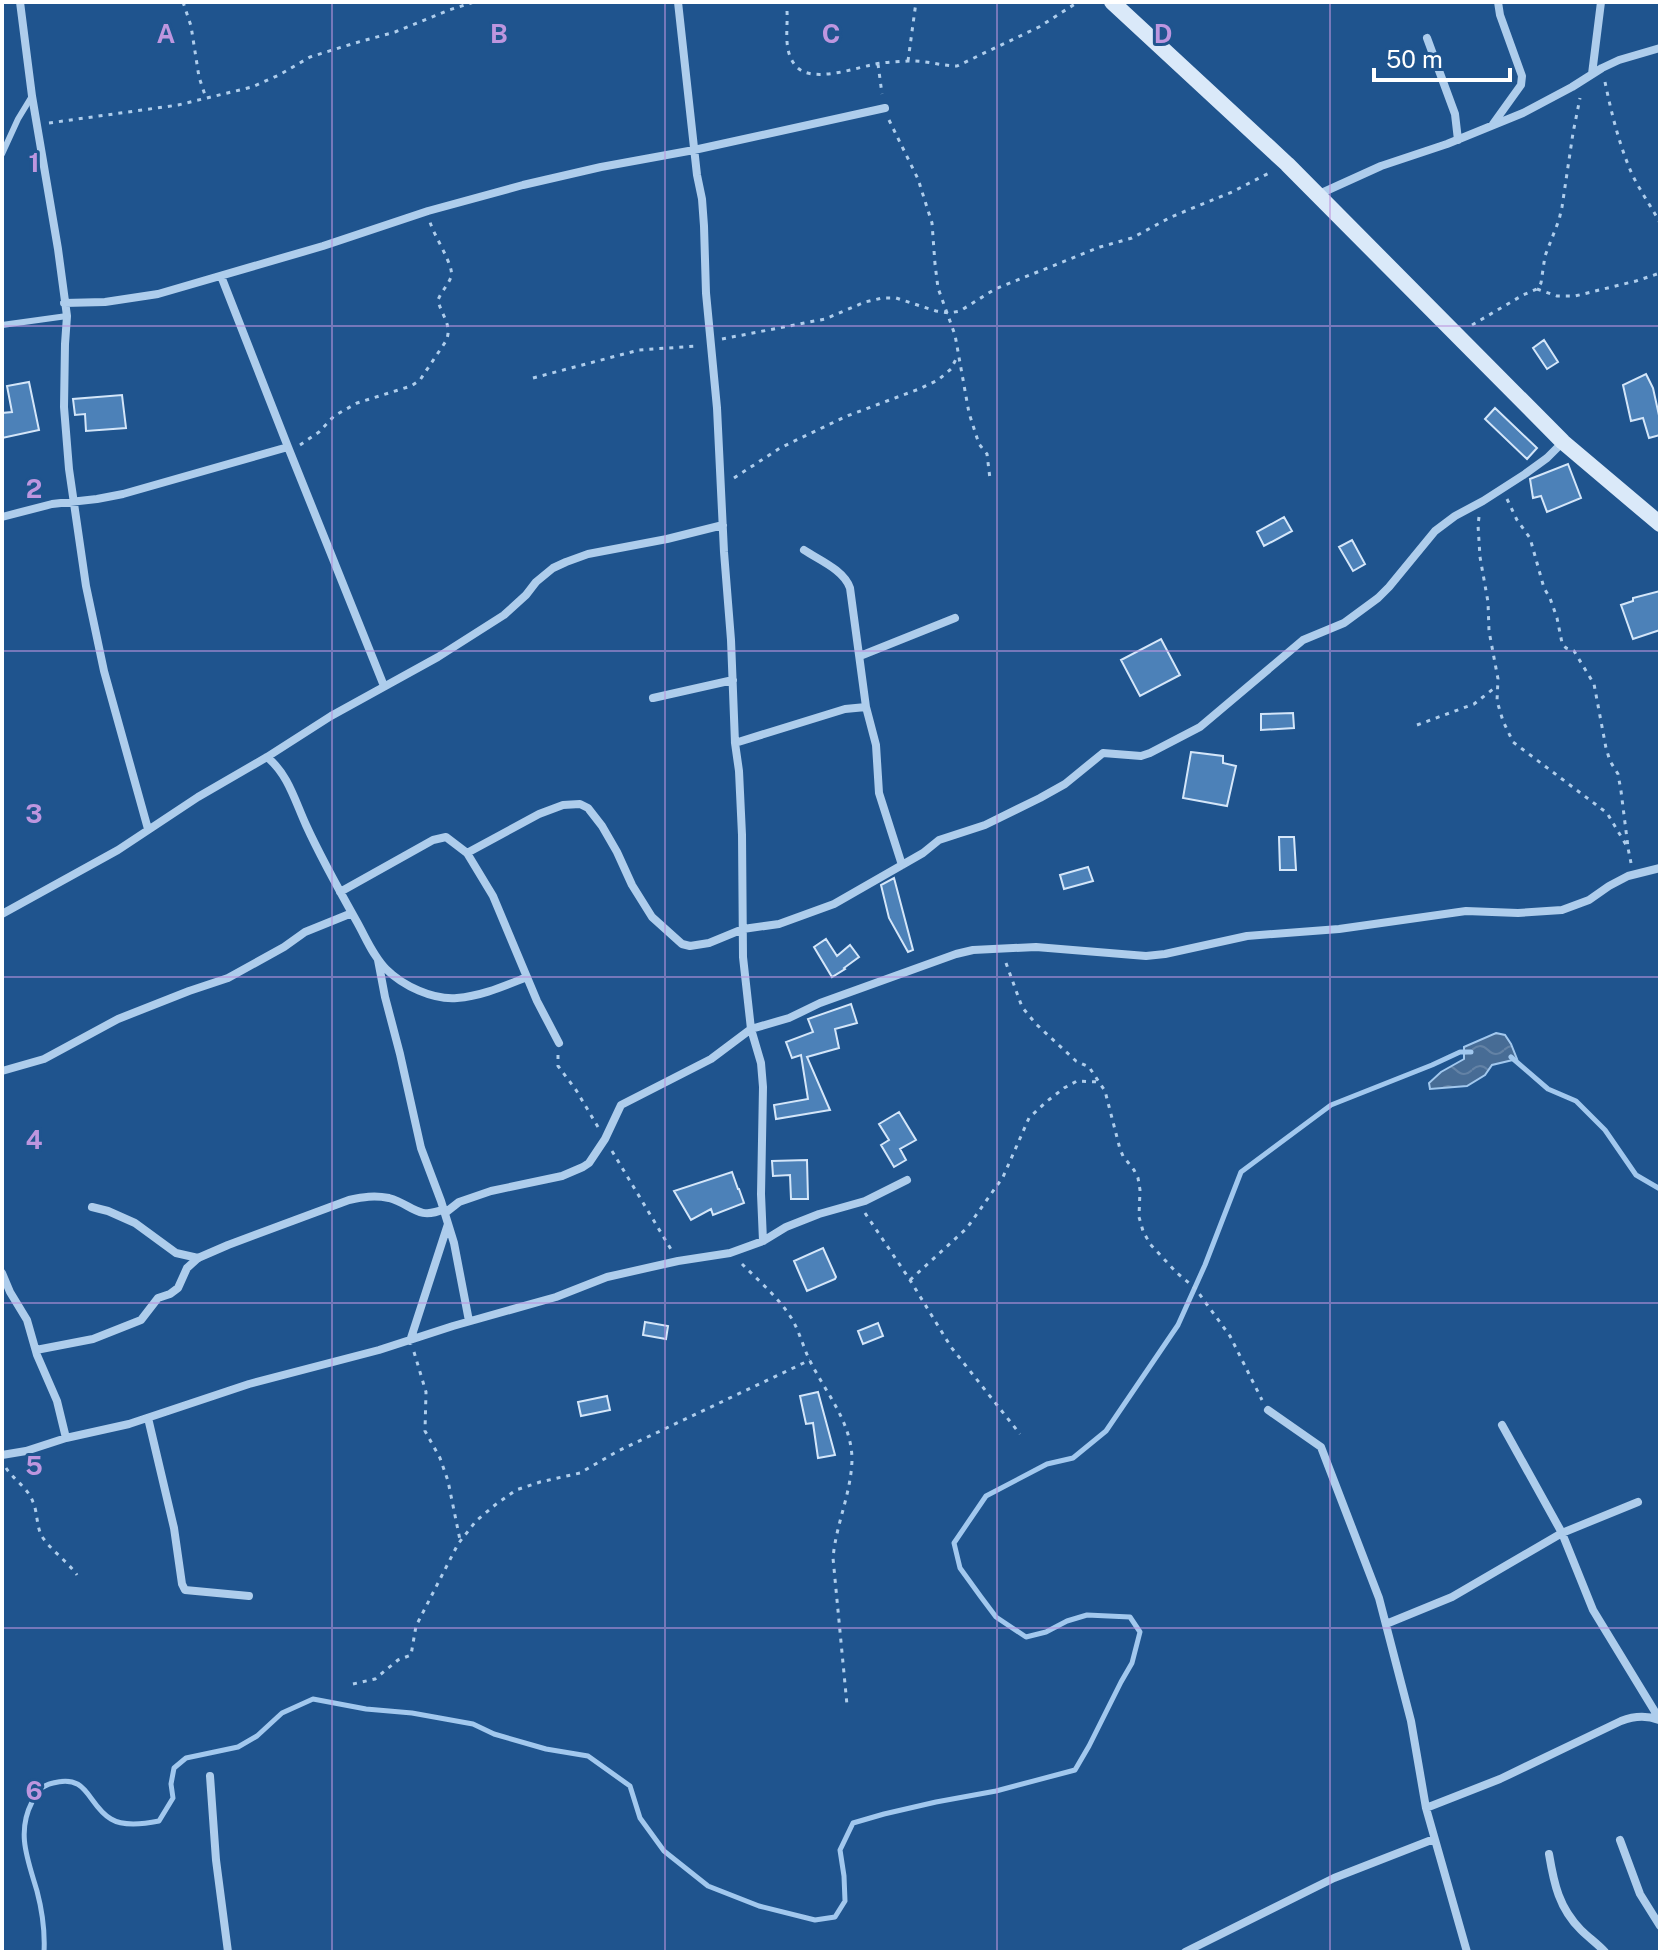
<svg xmlns="http://www.w3.org/2000/svg" width="1662" height="1954" font-family="'Public Sans',sans-serif">
  <style>
    .water { fill: url(#water-waves); stroke: #a2c8ee; stroke-width: 2 }
    .lines { fill: none; stroke-linecap: round; stroke-linejoin: round }
    .stream { stroke: #a2c8ee; stroke-width: 5 }
    .building { fill: #4c81b8; stroke: #d4e6f9; stroke-width: 2 }
    .path { stroke: #aecdec; stroke-width: 3; stroke-dasharray: 4 6; stroke-linecap: butt }
    .lane { stroke: #aecdec; stroke-width: 6 }
    .street { stroke: #aecdec; stroke-width: 8 }
    .secondary { stroke: #dae9f9; stroke-width: 16 }
    .grid { fill: none; stroke: #bd96df; stroke-width: 2; stroke-opacity: 0.55 }
    .grid-label { font-size: 26px; text-anchor: middle; font-weight: bold; fill: #bd96df; stroke: #1f548e; stroke-width: 6; stroke-linejoin: round; paint-order: stroke }
  </style>
  <defs>
    <pattern id="water-waves" width="16" height="10" patternUnits="userSpaceOnUse" patternTransform="scale(2)"><rect width="16" height="10" fill="#476c95"/><path d="M0 5q4-4 8 0t8 0" fill="none" stroke="#6382a5"/></pattern>
  </defs>
  <rect width="100%" height="100%" fill="#1f548e"/>
  <path class="water" d="M1496 1033 1505 1035 1511 1044 1517 1059 1492 1065 1485 1075 1467 1086 1430 1089 1429 1083 1441 1072 1464 1059V1047Z"/>
  <g class="lines">
    <path class="stream" d="M1511 1057 1548 1089 1576 1101 1605 1130 1636 1175 1660 1189
      M44 1952C45 1933 42 1910 37 1891 28 1860 16 1833 32 1802 37 1791 41 1786 53 1783 89 1773 87 1805 111 1819 124 1827 144 1824 159 1821L173 1798 171 1784 174 1768 186 1758 238 1747 257 1736 282 1713 313 1699 366 1709 412 1713 473 1724 494 1734 546 1749 588 1756 630 1786 640 1818 664 1851 708 1886 759 1906 815 1920 835 1917 845 1901 844 1876 840 1850 853 1823 884 1814 936 1802 996 1791 1075 1770 1089 1746 1121 1682 1132 1663 1140 1632 1130 1617 1087 1615 1067 1621 1046 1632 1026 1637 996 1617 981 1597 960 1568 954 1543 986 1496 1047 1464 1073 1458 1106 1431 1178 1325 1205 1265 1241 1172 1331 1105 1432 1065 1460 1052H1471"/>
  </g>
  <path class="building" d="M1544 340 1558 362 1547 369 1533 348Z
    M1646 374 1653 388 1660 420V435L1649 438 1643 418 1631 421 1623 385Z
    M29 382 39 430 2 438V413L12 412 7 386Z
    M122 395 126 428 86 431 85 414 75 415 73 399Z
    M1495 408 1537 448 1527 459 1485 419Z
    M1568 464 1581 498 1547 512 1541 496 1533 498 1530 479Z
    M1284 517 1292 531 1264 546 1257 532Z
    M1352 540 1365 564 1353 571 1339 547Z
    M1660 591V630L1633 639 1621 605 1633 601V598Z
    M1161 639 1180 675 1140 696 1121 660Z
    M1293 713 1294 728 1261 730V714Z
    M1191 752 1223 756V763L1236 766 1227 806 1183 798Z
    M1279 837H1294L1296 870H1280Z
    M1088 867 1093 881 1064 889 1060 875Z
    M894 878 913 950 908 952 889 918 881 885Z
    M826 939 837 956 850 945 859 957 844 968 845 969 832 977 814 947Z
    M851 1004 857 1023 835 1029 839 1048 807 1057 830 1110 776 1119 774 1105 808 1099 801 1055 792 1058 786 1042 813 1032 808 1019Z
    M899 1112 916 1140 900 1149 906 1160 894 1167 881 1145 889 1140 879 1124Z
    M807 1160 808 1199H791L790 1175 773 1176 772 1161Z
    M732 1172 738 1189H739L744 1203 713 1215 711 1209 691 1220 674 1191Z
    M823 1248 836 1277 835 1279 807 1291 794 1261Z
    M645 1322 668 1326 666 1339 643 1335Z
    M878 1323 883 1336 863 1344 858 1331Z
    M818 1392 835 1455 818 1458 813 1423 806 1424 800 1396Z
    M607 1396 610 1410 581 1416 578 1402Z"/>
  <g class="lines">
    <path class="path" d="M183 2 191 26 199 77 206 98
      M787 11C788 29 783 50 795 65 809 84 852 69 871 65 883 62 896 62 908 61 925 60 941 66 957 66L1039 27 1078 2
      M908 61 916 2
      M878 64 882 94
      M1605 82C1611 111 1618 140 1629 167 1637 187 1650 204 1660 223
      M889 120 918 179 932 223 935 264 938 288 955 335 969 413 979 444 987 454 990 479
      M49 123 178 105 252 87 279 75 310 57 355 43 395 32 449 10 474 2
      M1537 289 1557 296H1575L1636 281 1660 273
      M1472 325 1523 295 1537 289 1541 283 1545 256 1559 220 1562 207 1573 133 1580 98
      M722 339 825 319 865 302 882 298H896L936 311 949 313 960 311 995 289 1100 247 1132 238 1171 217 1232 192 1271 172
      M533 378 639 350 697 346
      M300 445 319 432 334 416 357 403 411 386 420 380 446 341C453 325 441 315 438 300 441 292 448 285 451 277 455 267 434 236 430 222
      M734 478 780 448 807 435 847 416 919 389 938 380 951 369 958 355
      M1507 499 1517 520 1530 538 1544 588 1550 598 1557 618 1562 643 1566 648 1574 651 1594 684 1606 748 1610 761 1618 774 1621 791 1628 847
      M1479 517 1478 525 1480 557 1488 602 1489 631 1498 679 1497 701 1503 721 1513 742 1607 813 1628 848 1631 863
      M1417 725 1474 704 1497 686
      M1006 963 1022 1007 1036 1024 1076 1061 1089 1067 1105 1091 1120 1149 1123 1156 1134 1170 1138 1178 1140 1190 1139 1217 1143 1231 1150 1244 1177 1273 1195 1288 1230 1336 1262 1400
      M558 1055V1066L576 1090 598 1127
      M612 1151 672 1251
      M865 1213 910 1280 951 1347 1020 1434
      M742 1264C759 1281 779 1298 792 1319 799 1331 803 1346 809 1359 825 1392 852 1422 852 1460 851 1494 836 1524 833 1558L847 1705
      M910 1280 967 1228 1003 1177 1029 1118 1046 1102 1064 1088 1077 1081 1100 1082
      M414 1352 426 1392 425 1431 440 1458 448 1481 460 1540
      M6 1468C14 1480 28 1488 33 1502 38 1513 36 1528 43 1538 53 1552 67 1561 77 1575
      M353 1684 375 1679 398 1660 411 1655 416 1626 458 1544 476 1521 495 1505 516 1490 540 1482 580 1473 618 1451 810 1360"/>
    <path class="lane" d="M2 154 18 119 32 96
      M2 325 67 316"/>
    <path class="street" d="M20 2 32 96 58 249 67 316 65 344 64 407 69 469 86 586 104 671 148 829
      M678 2 697 175 702 199 704 226 706 293 717 408 724 552 731 640 735 743 739 771 742 835 743 957 751 1029 761 1063 763 1087 761 1194 763 1241
      M1427 38 1455 114 1458 140
      M1592 74 1601 2
      M1493 124 1521 85 1522 76 1500 15 1498 2
      M1317 195 1381 166 1447 144 1523 113 1572 87 1602 68 1619 60 1660 48
      M221 276 288 447 384 686
      M64 303 105 302 158 294 323 246 428 211 523 185 601 167 694 150 885 108
      M2 517 52 504 97 499 123 494 288 447
      M804 550C819 560 844 570 850 588L866 707 876 745 879 793 902 865
      M860 656 955 618
      M653 698 733 680
      M735 743 845 709 866 707
      M267 757C288 774 295 801 306 825 321 858 339 890 357 922 366 938 373 956 386 969 403 986 433 1000 457 998 482 996 504 986 527 977
      M467 853 539 814 563 805 580 804 588 808 602 826 617 852 632 885 652 917 682 944 690 946 709 943 743 929 779 924 834 904 923 853 939 840 985 825 1040 798 1065 784 1103 753 1141 756 1150 753 1200 727 1303 640 1344 623 1378 598 1389 587 1435 531 1455 516 1483 501 1525 474 1547 458 1563 442
      M340 892 433 840 446 837 467 853 493 896 537 1001 559 1043
      M2 914 118 850 198 797 267 757 331 716 438 657 504 615 526 595 536 582 553 568 566 562 588 554 667 539 723 525
      M378 960 385 997 400 1054 421 1148 441 1201 454 1243 469 1321
      M2 1071 44 1059 118 1019 189 991 228 978 284 947 305 932 352 913
      M92 1207 108 1211 135 1223 176 1253 198 1258
      M445 1213 459 1202 491 1191 562 1176 583 1167 589 1163 605 1139 621 1105 711 1059 751 1029 789 1018 820 1003 956 954 973 950 1036 947 1146 956 1165 954 1247 936 1339 929 1466 911 1518 913 1562 910 1589 900 1609 886 1628 876 1660 868
      M2 1273 10 1292 27 1320 37 1355 57 1401 66 1438
      M410 1341 448 1224
      M36 1350 93 1339 141 1320 158 1298 170 1294 178 1288 187 1268 198 1258 228 1245 349 1200C363 1197 374 1195 389 1198 412 1204 417 1221 444 1209
      M1268 1410 1321 1447 1379 1598 1411 1721 1426 1808 1467 1952
      M148 1418 174 1528 182 1584 185 1590 249 1596
      M1502 1425 1562 1533 1593 1610 1660 1720
      M2 1455 26 1451 66 1438 129 1424 249 1384 379 1350 453 1326 556 1297 607 1277 678 1261 730 1253 763 1241 786 1227 819 1214 865 1201 907 1180
      M1386 1624 1452 1597 1562 1533 1638 1502
      M210 1776 216 1860 228 1952
      M1426 1808 1500 1779 1621 1721C1634 1716 1646 1715 1659 1720
      M1620 1840 1640 1894 1660 1926
      M1549 1854C1554 1884 1559 1908 1581 1930 1589 1938 1598 1944 1605 1952
      M1185 1952 1334 1878 1434 1839"/>
    <path class="secondary" d="M1112 2 1287 164 1563 442 1660 524"/>
  </g>
  <path class="grid" d="M332 2V1952M665 2V1952M997 2V1952M1330 2V1952M2 326H1660M2 651H1660M2 977H1660M2 1303H1660M2 1628H1660"/>
  <g class="grid-label">
    <text x="166" y="43">A</text>
    <text x="499" y="43">B</text>
    <text x="831" y="43">C</text>
    <text x="1163" y="43">D</text>
    <text x="34" y="172">1</text>
    <text x="34" y="498">2</text>
    <text x="34" y="823">3</text>
    <text x="34" y="1149">4</text>
    <text x="34" y="1475">5</text>
    <text x="34" y="1800">6</text>
  </g>
  <rect width="1662" height="1954" fill="none" stroke="#ffffff" stroke-width="8"/>
  <path d="M1374 68v12h136v-12" fill="none" stroke="#ffffff" stroke-width="4"/>
  <text x="1386" y="68" font-size="24" fill="#ffffff" stroke="#1f548e" stroke-width="6" paint-order="stroke">50 m</text>
</svg>
